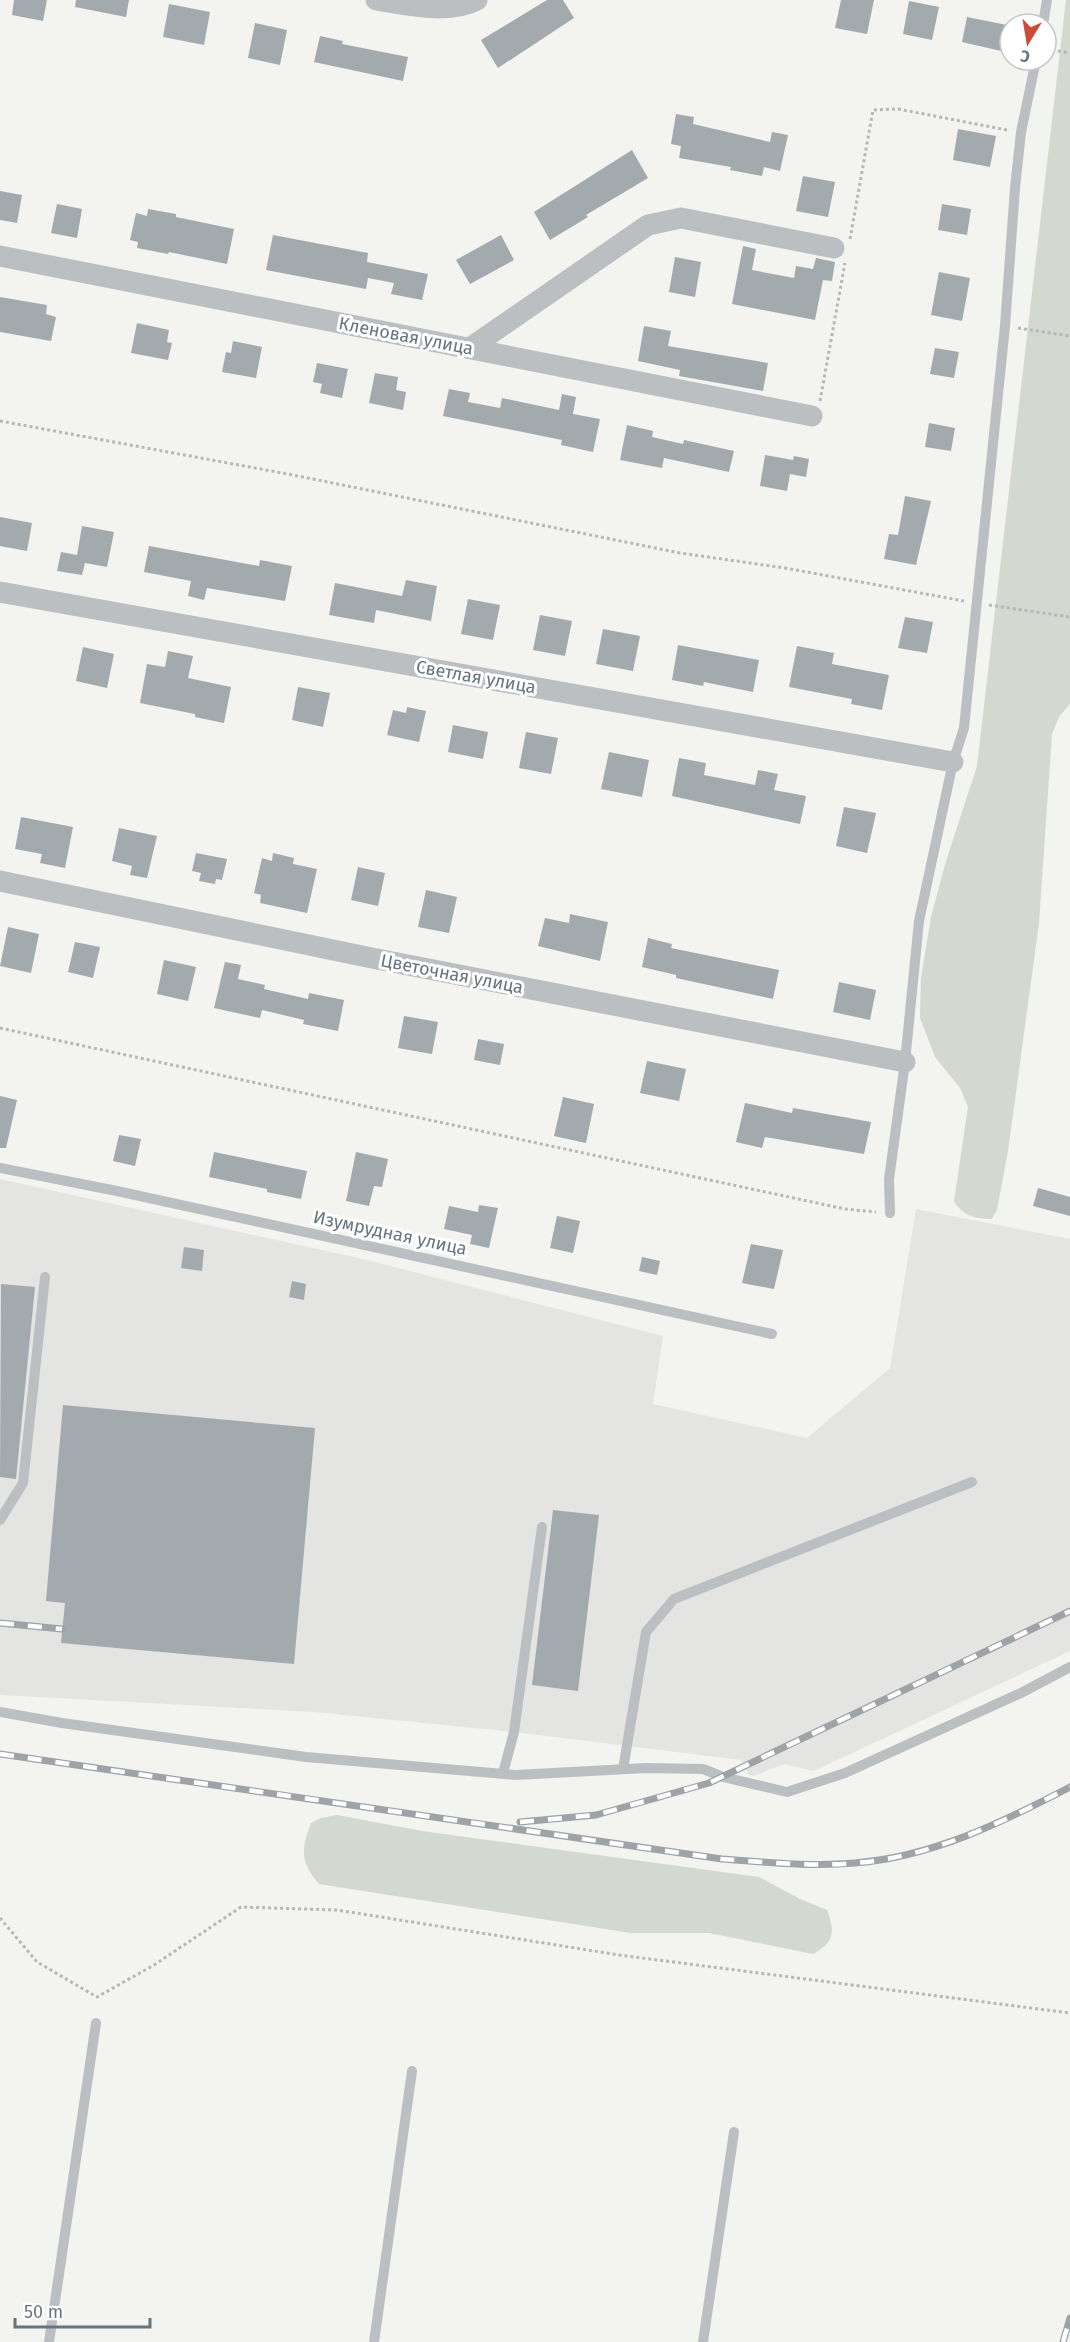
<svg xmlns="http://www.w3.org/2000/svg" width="1070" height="2342" font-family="'Fira Sans',sans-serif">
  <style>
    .built { fill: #e4e4e3 }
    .green { fill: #d3d8d0 }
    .building { fill: #a3aaae }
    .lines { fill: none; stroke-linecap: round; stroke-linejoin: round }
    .path { stroke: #b5b8ba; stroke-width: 3; stroke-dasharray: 3 3; stroke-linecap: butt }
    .lane { stroke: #bbbfc1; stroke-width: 10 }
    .street { stroke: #bbbfc1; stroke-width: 21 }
    .rail-casing { stroke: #9da3a7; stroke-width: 7 }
    .rail { stroke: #fff; stroke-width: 4.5; stroke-dasharray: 14; stroke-linecap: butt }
    .labels { text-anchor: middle; stroke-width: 6; stroke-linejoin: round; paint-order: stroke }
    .street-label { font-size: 18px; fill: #66757d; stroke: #fff }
  </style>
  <rect width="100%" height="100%" fill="#f3f3f0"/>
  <path class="built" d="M0 1179 367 1260 663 1336 653 1404 807 1438 890 1368 916 1209 1070 1239V1651L814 1771 784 1764 754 1776 749 1775 741 1760 514 1732 315 1712 0 1695Z"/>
  <path class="green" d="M1066 0H1070V704L1059 717 1052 734 1039 923 1008 1151 997 1210 992 1219C975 1219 963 1216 954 1201L968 1107 960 1088 935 1057 920 1018 921 978 931 917 946 861 977 766Z
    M337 1815 422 1831 759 1877 800 1899 827 1910C835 1933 835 1941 813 1954L709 1933H631L319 1884C300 1862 301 1849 311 1823L321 1818Z"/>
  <path class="building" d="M14 0H47L43 21 12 15Z
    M76 0H129L126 17 75 7Z
    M547 0H563L574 18 498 68 481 40Z
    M841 0H874L867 34 835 28Z
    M909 1 939 7 932 40 903 34Z
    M169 4 210 12 204 45 163 37Z
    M967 17 1007 25 1001 51 962 42Z
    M255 23 287 30 280 65 248 58Z
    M320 36 343 41 342 44 408 57 403 81 314 62Z
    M676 114 694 117 693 124 770 142 772 132 788 135 780 171 764 167 762 176 730 170 731 167 679 158 681 146 671 144Z
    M958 129 996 136 990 167 953 160Z
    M632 150 648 178 586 215 588 217 550 240 534 212Z
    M803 176 835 182 828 217 796 211Z
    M0 191 22 195 17 223 0 220Z
    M57 204 82 209 77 238 51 233Z
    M942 204 971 209 967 235 938 230Z
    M148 209 176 214V217L234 229 227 264 169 252 168 254 137 248 138 242 130 240 136 213 147 216Z
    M273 235 368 253 367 262 428 274 422 300 391 294 394 283 368 278 366 289 266 270Z
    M501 235 514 260 470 284 456 260Z
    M743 246 756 249 752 270 794 278 796 266 813 269 816 258 835 262 832 281 823 280 815 320 732 304Z
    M675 257 701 262 695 297 669 292Z
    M939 272 970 278 962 321 931 315Z
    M0 297 47 305 46 314 56 317 51 341 0 332Z
    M137 323 169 330 167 342 172 343 168 360 131 353Z
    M644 326 671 331 668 346 768 363 763 391 679 376 680 370 638 361Z
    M233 341 262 347 256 378 222 372 226 352 231 353Z
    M935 348 959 352 954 378 930 374Z
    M317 363 348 369 342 398 320 393 322 384 313 382Z
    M375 373 398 377 396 390 406 392 403 410 369 403Z
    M449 389 470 393 468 402 500 408 502 398 559 410 562 394 576 397 573 414 600 419 593 452 561 445 562 440 443 416Z
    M929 423 955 428 951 451 925 447Z
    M627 425 653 431 652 437 683 444 684 440 734 451 729 472 664 458 662 468 620 460Z
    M765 455 793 460 794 456 809 459 806 477 790 474 787 491 760 486Z
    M905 496 931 501 916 565 884 559 889 534 898 535Z
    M0 517 32 523 27 551 0 546Z
    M82 526 114 532 107 567 85 563 82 575 57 571 61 552 77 555Z
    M149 546 259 566 260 560 292 566 285 601 207 588 204 600 188 596 191 581 144 572Z
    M406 580 437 586 431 621 376 610 374 623 329 615 335 583 402 596Z
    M468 599 500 605 493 640 461 634Z
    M540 615 572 621 565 656 533 650Z
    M905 617 933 622 927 653 898 648Z
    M603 629 640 636 633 671 596 664Z
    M678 645 759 660 753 692 704 682 703 686 672 680Z
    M797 646 834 653 832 664 889 675 882 710 851 704 852 699 789 687Z
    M83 647 114 654 107 688 76 681Z
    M168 651 193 656 188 678 231 687 224 723 195 717V714L140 703 147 664 165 667Z
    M298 687 330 693 323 727 292 720Z
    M407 707 426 711 419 742 387 735 393 710 406 713Z
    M453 725 488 732 483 759 448 752Z
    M526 732 558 738 551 774 519 768Z
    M609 752 649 760 642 797 601 789Z
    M679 758 706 763 704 775 755 785 758 770 778 774 774 790 806 796 800 824 672 796Z
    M844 807 876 813 867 853 836 846Z
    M21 817 73 827 65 868 40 863 42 854 15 849Z
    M119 828 157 836 147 878 130 875 132 866 112 861Z
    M196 853 227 859 222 880 216 879 215 884 199 881 201 873 192 871Z
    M273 853 294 858 293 864 317 869 307 913 260 903 261 895 254 893 262 858 272 861Z
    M358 867 385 873 378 906 351 900Z
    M426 890 457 897 449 933 418 927Z
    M570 914 608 922 600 961 538 946 545 918 569 923Z
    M8 927 39 934 31 973 0 966Z
    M648 938 672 944 671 948 779 970 773 999 676 978V975L642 967Z
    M75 942 100 947 93 978 68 972Z
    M164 960 196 967 188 1001 157 994Z
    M225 962 241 965 238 979 265 985 264 989 308 999 309 993 344 1000 338 1031 303 1024 304 1020 262 1010 260 1018 214 1008Z
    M839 982 876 990 870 1020 833 1012Z
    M404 1016 438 1022 432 1054 398 1048Z
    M478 1039 504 1044 500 1065 474 1060Z
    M647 1061 686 1069 679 1101 640 1093Z
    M0 1096 17 1100 6 1148H0Z
    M563 1097 594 1104 586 1143 554 1136Z
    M745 1103 792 1113 793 1108 871 1122 864 1154 765 1137 762 1148 736 1142Z
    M119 1135 141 1139 135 1166 113 1161Z
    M214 1152 307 1171 301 1199 267 1192V1189L209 1177Z
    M356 1152 388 1159 382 1187 374 1186 369 1206 346 1201Z
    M1038 1188 1070 1197V1216L1033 1206Z
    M479 1205 498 1208 489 1248 470 1244 472 1235 444 1229 449 1206 478 1212Z
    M557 1216 580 1221 573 1253 550 1248Z
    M751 1244 783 1250 774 1289 742 1283Z
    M184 1247 204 1250 202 1271 181 1268Z
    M642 1257 660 1261 657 1275 639 1271Z
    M292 1281 306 1284 304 1300 289 1297Z
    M1 1284 35 1287 16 1479 0 1477Z
    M63 1405 315 1428 294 1664 61 1643 65 1603 46 1601Z
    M553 1510 599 1515 578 1691 532 1685Z"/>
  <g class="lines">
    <path class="path" d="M1046 49 1070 53
      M850 239 873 110 898 109 1007 130
      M1018 328 1070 336
      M820 401 845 263
      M0 421 293 475 680 553 785 568 964 601
      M989 605 1070 617
      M0 1028 845 1209 876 1212
      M0 1918 37 1962 97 1997 154 1965 241 1907 337 1910 619 1955 1070 2013"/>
    <path class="lane" d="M1043 24 1047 0
      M0 1168 117 1191 772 1334
      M890 1213 889 1179 905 1062 919 921 953 762 964 728 1005 326 1015 188 1021 132 1036 60
      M0 1520 23 1483 45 1277
      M0 1712 62 1723 306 1757 516 1775 646 1768 703 1769 723 1777 787 1792 845 1773 1021 1693 1070 1667
      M623 1769 646 1632 674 1599 972 1482
      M503 1773 514 1732 542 1527
      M49 2342 96 2023
      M374 2342 412 2071
      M703 2342 734 2132"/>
    <path class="street" d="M376 0C406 5 449 15 477 0
      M0 256 812 416
      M470 348 648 225 681 218 834 248
      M0 592 953 762
      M0 881 367 957 905 1062"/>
    <g class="rail-casing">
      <path id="rail" d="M0 1623 62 1629
        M0 1754 722 1859C766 1862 811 1867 855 1863 932 1857 1003 1822 1070 1787
        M520 1822 596 1815 709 1783 1070 1611
        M1063 2342 1070 2318"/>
    </g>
    <use href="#rail" class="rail"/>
  </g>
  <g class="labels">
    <g class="street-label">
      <text transform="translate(406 336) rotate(11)" y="6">Кленовая улица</text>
      <text transform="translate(476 677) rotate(10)" y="6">Светлая улица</text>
      <text transform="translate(452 974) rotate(11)" y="6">Цветочная улица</text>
      <text transform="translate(390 1233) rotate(12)" y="6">Изумрудная улица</text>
    </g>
  </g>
  <g transform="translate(1028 42) rotate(191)"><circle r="28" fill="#ffffff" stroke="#c2c8cb" stroke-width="1.5"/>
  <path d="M0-4.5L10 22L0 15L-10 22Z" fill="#cb4a38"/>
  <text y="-9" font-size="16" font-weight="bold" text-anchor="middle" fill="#66757d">С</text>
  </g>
  <path d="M15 2318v9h135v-9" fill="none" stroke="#66757d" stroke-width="3"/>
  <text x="24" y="2318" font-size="18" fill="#66757d" stroke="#ffffff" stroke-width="4.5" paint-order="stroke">50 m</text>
</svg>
